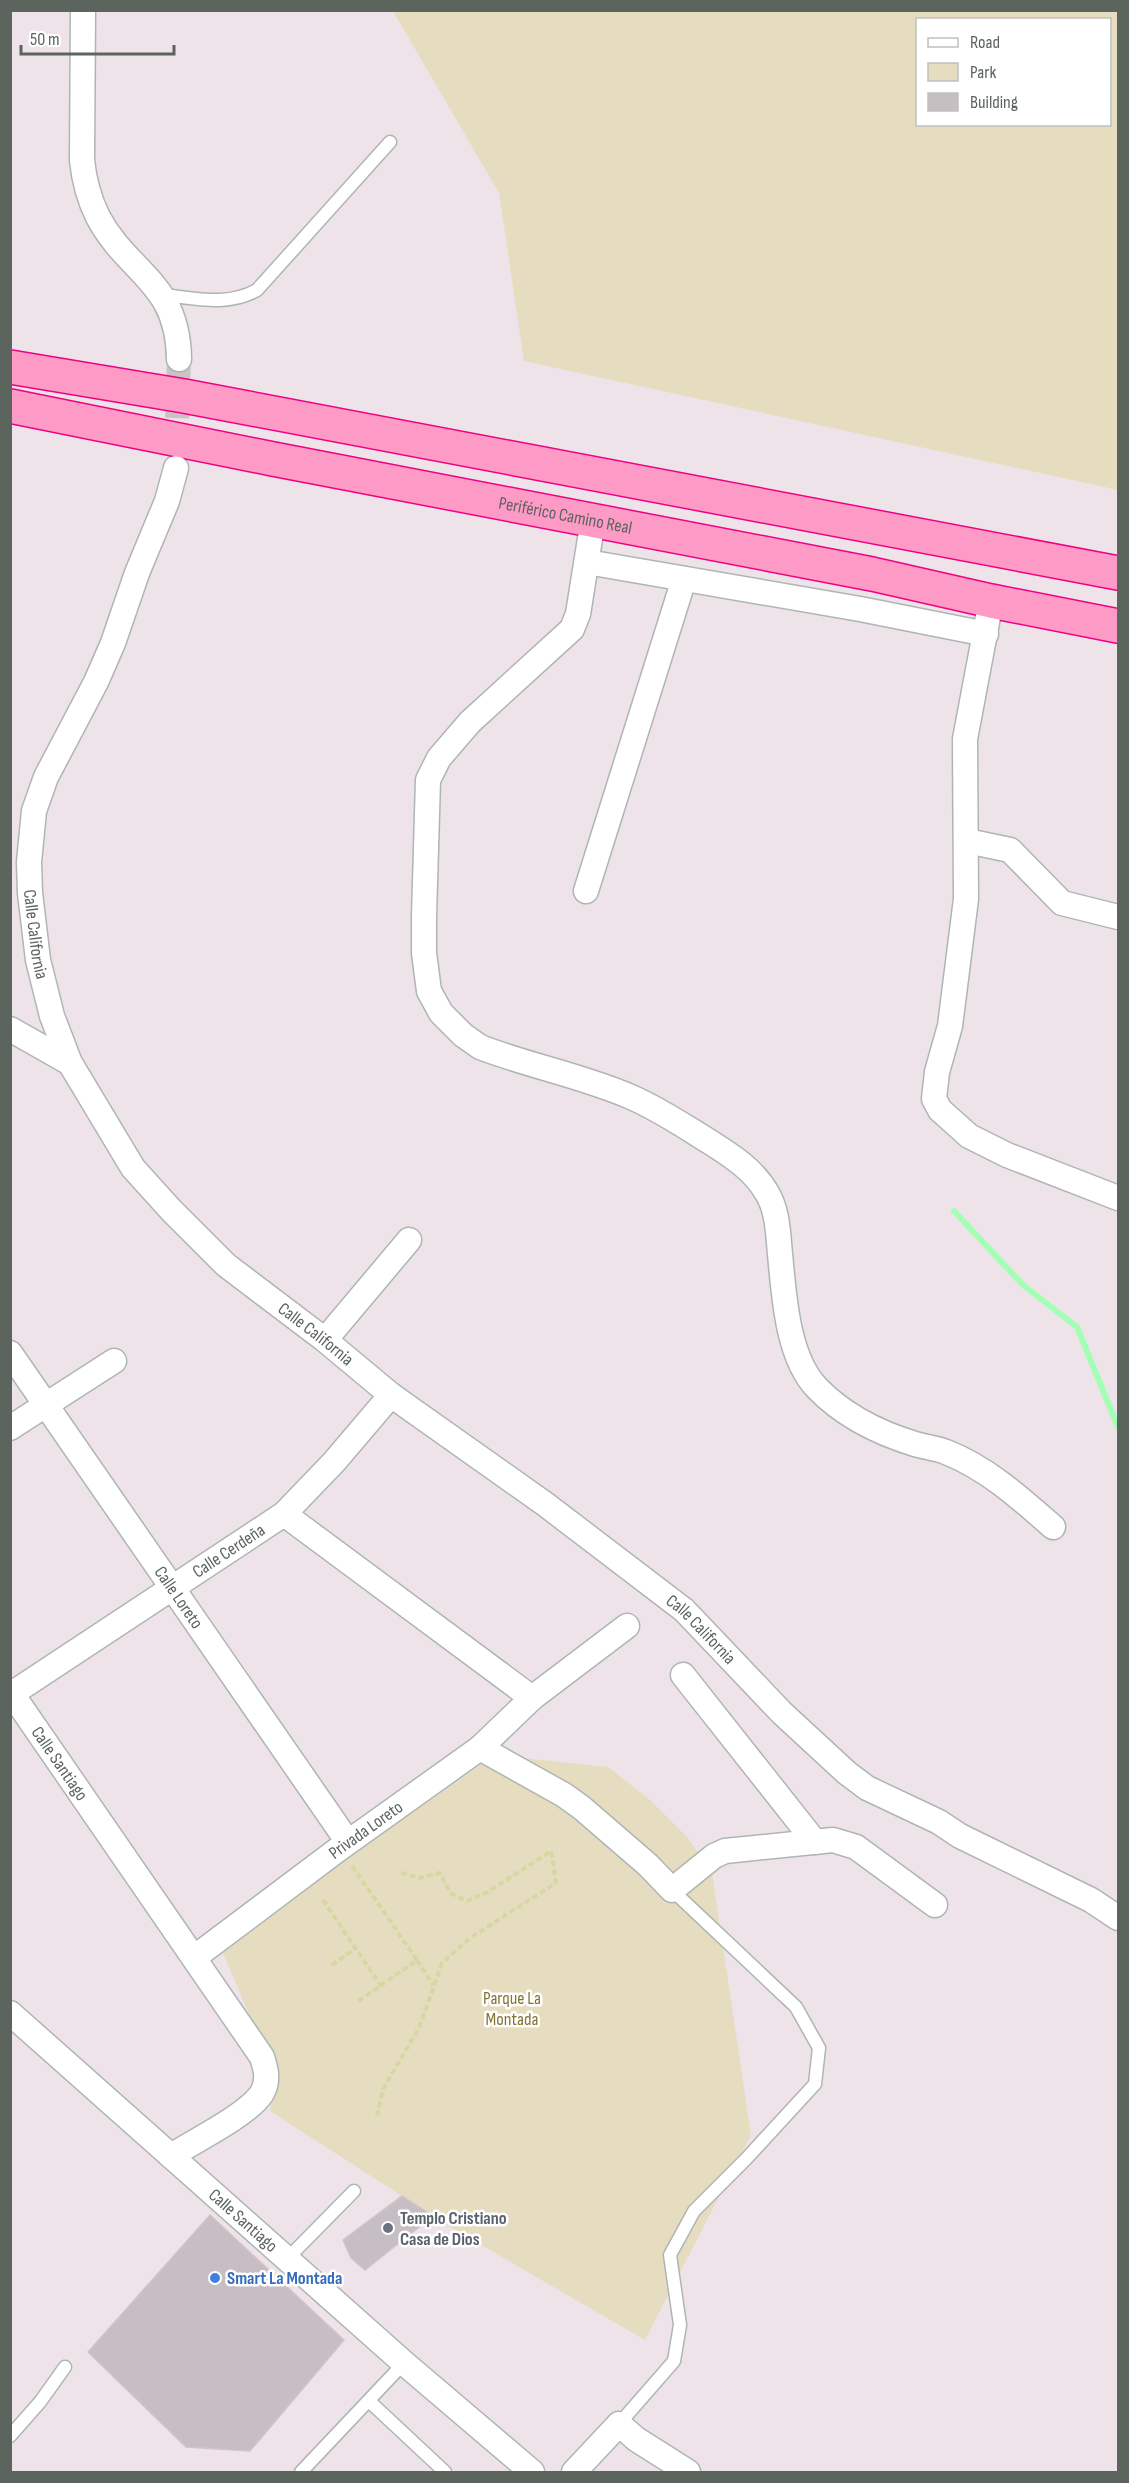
<svg xmlns="http://www.w3.org/2000/svg" width="1129" height="2483" font-family="'Sofia Sans Condensed',sans-serif">
  <style>
    .green { fill: #e6ddc0; fill-rule: evenodd }
    .lines { fill: none; stroke-linecap: round; stroke-linejoin: round }
    .stream { stroke: #a3ffb5; stroke-width: 6 }
    .building { fill: #c7bec3; stroke: #d3c2cb; stroke-width: 1.5 }
    .minor-tunnel { stroke: #cac3c6; stroke-width: 24; stroke-dasharray: 24 12; stroke-linecap: butt }
    .service-casing { stroke: #afb6b2; stroke-width: 15 }
    .minor-casing { stroke: #afb6b2; stroke-width: 27 }
    .trunk-casing { stroke: #f10084; stroke-width: 36 }
    .path { stroke: #d6d8a3; stroke-width: 4; stroke-dasharray: 6 3; stroke-linecap: butt }
    .service { stroke: #fff; stroke-width: 12 }
    .minor { stroke: #fff; stroke-width: 24 }
    .trunk { stroke: #fe9ac6; stroke-width: 33 }
    .worship-dot { fill: #6b7280; stroke: #fff; stroke-width: 2 }
    .shop-dot { fill: #3f7fe0; stroke: #fff; stroke-width: 2 }
    .labels { text-anchor: middle; stroke-width: 5; stroke-linejoin: round; paint-order: stroke }
    .street-label { font-size: 18px; fill: #5c645e; stroke: #fff }
    .park-label { font-size: 18px; fill: #837434; stroke: #fff }
    .worship-label { font-size: 18px; font-weight: bold; fill: #5b616d; stroke: #fff; text-anchor: start }
    .shop-label { font-size: 18px; font-weight: bold; fill: #366cbe; stroke: #fff; text-anchor: start }
  </style>
  <rect width="100%" height="100%" fill="#eee3e8"/>
  <path class="green" d="M393 11H1118V490L524 361 499 193ZM918 20H1110V124H918Z
    M495 1755 608 1767 650 1800 688 1838 712 1873 751 2135 645 2340 450 2227 270 2111 274 2073 223 1953 313 1882Z"/>
  <g class="lines">
    <path class="stream" d="M954 1211 1023 1285 1077 1327 1118 1427"/>
  </g>
  <path class="building" d="M402 2196 433 2216 365 2270 351 2258 343 2240Z
    M210 2215 344 2340 250 2451 186 2447 88 2352Z"/>
  <g class="lines">
    <path class="minor-tunnel" d="M176 454 179 359"/>
    <g class="service-casing">
      <path id="service" d="M163 295C195 298 227 307 257 290L390 142
        M287 2259 354 2191
        M369 2401 445 2472
        M619 2424 674 2361 680 2325 670 2255 694 2211 746 2159 815 2084 819 2048 796 2007 672 1890
        M10 2436 40 2402 65 2367
        M301 2472 404 2363"/>
    </g>
    <g class="minor-casing">
      <g id="minor">
        <path d="M83 10 82 160C84 180 89 199 98 217 128 274 178 281 179 359"/>
        <path id="s1" d="M176 468 167 501 137 573 113 643 96 682 46 777 34 811 29 862 30 893 38 960 52 1016 70 1063 133 1168 171 1210 226 1265 325 1340 391 1395 545 1504 684 1610 782 1713 847 1773 867 1788 939 1822 960 1836 1091 1900 1118 1918"/>
        <path d="M593 520 578 614 572 629 470 722 439 758 428 780 424 916V953L429 991 441 1013 463 1035 480 1047C529 1066 583 1076 631 1097 659 1109 684 1126 710 1142 732 1156 754 1170 767 1193 778 1211 778 1234 780 1254 784 1295 787 1357 817 1388 843 1415 879 1433 915 1444 925 1447 936 1448 946 1452 987 1468 1020 1498 1053 1527"/>
        <path d="M587 562 860 609 986 634"/>
        <path d="M991 601 965 739 966 899 950 1026 937 1072 934 1099 940 1110 969 1136 1007 1155 1118 1198"/>
        <path d="M967 841 1010 850 1062 903 1118 917"/>
        <path d="M586 891 684 579"/>
        <path d="M10 1029 70 1063"/>
        <path d="M325 1340 409 1240"/>
        <path id="s2" d="M10 1353 348 1842"/>
        <path d="M10 1428 114 1361"/>
        <path d="M284 1514 532 1698"/>
        <path d="M683 1675 815 1842"/>
        <path id="s3" d="M10 1691 262 2057C266 2069 269 2081 262 2093 248 2115 194 2141 171 2156"/>
        <path id="s4" d="M10 1695 284 1514 334 1462 391 1395"/>
        <path d="M480 1748 564 1795 582 1808 648 1865 672 1890 714 1856 725 1851 833 1840 856 1847 935 1905"/>
        <path id="s5" d="M195 1957 340 1848 480 1748 532 1698 627 1626"/>
        <path id="s6" d="M10 2013 404 2363 532 2472"/>
        <path d="M574 2472 619 2424 636 2439 688 2472"/>
      </g>
    </g>
    <g class="trunk-casing">
      <g id="trunk">
        <path d="M10 367 184 396 1118 573"/>
        <path id="s7" d="M10 406 273 459 872 574 991 601 1118 626"/>
      </g>
    </g>
    <path class="path" d="M352 1866 417 1960 356 2003
      M323 1900 381 1986
      M417 1960 433 1985
      M332 1965 356 1948
      M377 2116 383 2089 419 2028 442 1963 470 1938 556 1883 551 1851 488 1892 467 1901 450 1893 440 1873 419 1878 399 1872"/>
    <use href="#service" class="service"/>
    <use href="#minor" class="minor"/>
    <use href="#trunk" class="trunk"/>
  </g>
  <circle class="worship-dot" cx="388" cy="2228" r="6"/>
  <circle class="shop-dot" cx="215" cy="2278" r="6"/>
  <g class="labels">
    <g class="street-label">
      <text dy="6" stroke="none"><textPath href="#s7" startOffset="566">Periférico Camino Real</textPath></text>
      <text dy="6" stroke="none"><textPath href="#s1" startOffset="496">Calle California</textPath></text>
      <text dy="6" stroke="none"><textPath href="#s1" startOffset="1000">Calle California</textPath></text>
      <text dy="6" stroke="none"><textPath href="#s4" startOffset="262">Calle Cerdeña</textPath></text>
      <text dy="6" stroke="none"><textPath href="#s2" startOffset="297">Calle Loreto</textPath></text>
      <text dy="6" stroke="none"><textPath href="#s1" startOffset="1486">Calle California</textPath></text>
      <text dy="6" stroke="none"><textPath href="#s3" startOffset="88">Calle Santiago</textPath></text>
      <text dy="6" stroke="none"><textPath href="#s5" startOffset="213">Privada Loreto</textPath></text>
      <text dy="6" stroke="none"><textPath href="#s6" startOffset="312">Calle Santiago</textPath></text>
    </g>
    <g class="park-label">
      <text x="512" y="2004">Parque La<tspan x="512" dy="21">Montada</tspan></text>
    </g>
    <g class="worship-label">
      <text x="400" y="2224">Templo Cristiano<tspan x="400" dy="21">Casa de Dios</tspan></text>
    </g>
    <g class="shop-label">
      <text x="227" y="2284">Smart La Montada</text>
    </g>
  </g>
  <rect width="1129" height="2483" fill="none" stroke="#5c645e" stroke-width="24"/>
  <rect x="916" y="18" width="195" height="108" fill="#ffffff" stroke="#bec1bf" stroke-width="1.5"/>
  <rect x="928" y="38" width="30" height="9" fill="#ffffff" stroke="#bec1bf" stroke-width="1.5"/>
  <text x="970" y="48" font-size="18" fill="#5c645e">Road</text>
  <rect x="928" y="63" width="30" height="18" fill="#e6ddc0" stroke="#bec1bf" stroke-width="1.5"/>
  <text x="970" y="78" font-size="18" fill="#5c645e">Park</text>
  <rect x="928" y="93" width="30" height="18" fill="#c7bec3" stroke="#bec1bf" stroke-width="1.5"/>
  <text x="970" y="108" font-size="18" fill="#5c645e">Building</text>
  <path d="M21 45v9h153v-9" fill="none" stroke="#5c645e" stroke-width="3"/>
  <text x="30" y="45" font-size="18" fill="#5c645e" stroke="#ffffff" stroke-width="4.5" paint-order="stroke">50 m</text>
</svg>
